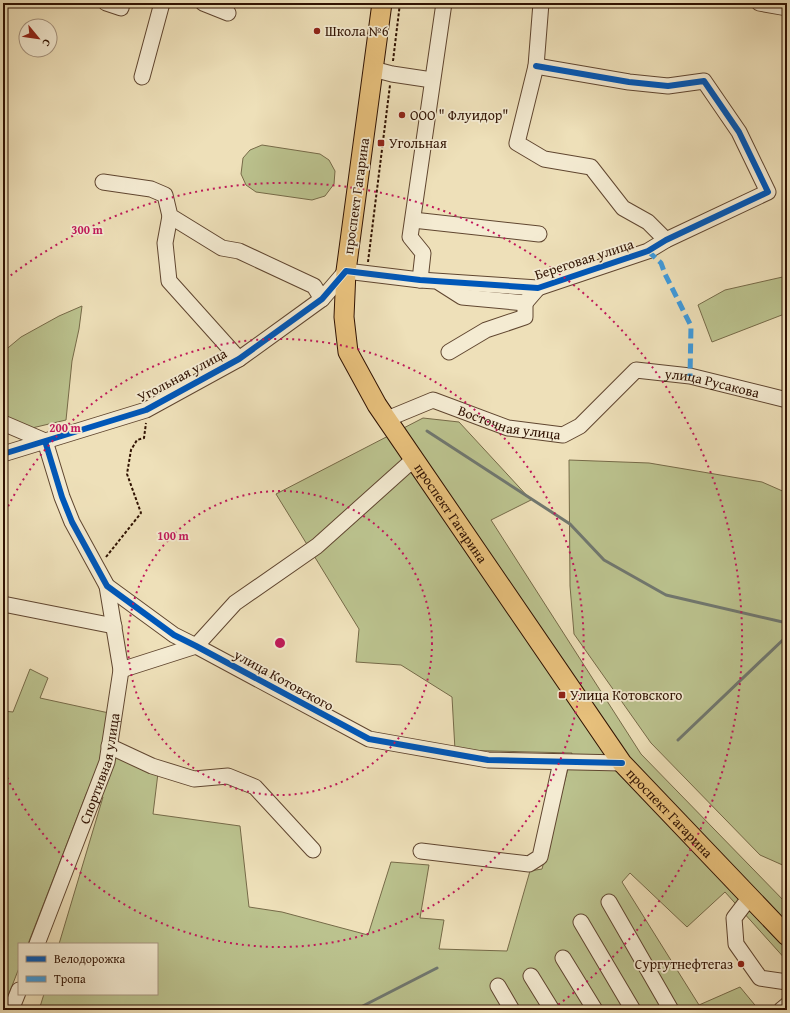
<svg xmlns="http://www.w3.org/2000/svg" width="790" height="1013" font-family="'Gentium Book Plus',serif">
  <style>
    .green { fill: #bbc28e; stroke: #766a48 }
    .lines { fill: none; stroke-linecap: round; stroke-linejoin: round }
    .stream { stroke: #70776f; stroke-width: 3 }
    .minor-casing { stroke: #604630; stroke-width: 17 }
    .major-casing { stroke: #301202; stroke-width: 21 }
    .path { stroke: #301202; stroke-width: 2; stroke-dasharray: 3 2; stroke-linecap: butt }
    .minor { stroke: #f4ebd2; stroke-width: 15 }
    .major { stroke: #e7c07c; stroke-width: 19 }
    .quiet { stroke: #3e9add; stroke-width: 5; stroke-dasharray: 10 5; stroke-linecap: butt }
    .cycleway-casing { stroke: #f4ebd2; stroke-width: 8 }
    .cycleway { stroke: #0057b8; stroke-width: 6 }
    .ring { fill: none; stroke: #c2185b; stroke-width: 2; stroke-dasharray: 2 4 }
    .poi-dot { fill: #8f2418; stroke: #f4ebd2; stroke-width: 1.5 }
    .labels { text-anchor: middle; stroke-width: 3.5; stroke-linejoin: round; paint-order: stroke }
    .poi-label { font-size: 14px; fill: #301202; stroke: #f4ebd2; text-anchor: start }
    .street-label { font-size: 14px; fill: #301202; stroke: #f4ebd2 }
    .centre { fill: #c2185b; stroke: #f4ebd2; stroke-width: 2 }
    .ring-label { font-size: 12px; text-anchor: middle; font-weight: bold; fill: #c2185b; stroke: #f4ebd2; stroke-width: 3.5; stroke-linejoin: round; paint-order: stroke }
  </style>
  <rect width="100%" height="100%" fill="#eee0b9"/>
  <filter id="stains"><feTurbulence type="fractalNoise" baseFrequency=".005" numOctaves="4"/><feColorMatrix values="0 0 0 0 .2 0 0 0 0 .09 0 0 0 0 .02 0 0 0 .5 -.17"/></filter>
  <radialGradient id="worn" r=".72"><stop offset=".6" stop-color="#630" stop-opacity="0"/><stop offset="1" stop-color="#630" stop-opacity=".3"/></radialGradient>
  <path class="green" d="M262 145 320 154 329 160 335 171 334 184 325 196 312 200 256 192 246 185 241 174 243 158 250 150Z
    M787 276V313L712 342 698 305 725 290Z
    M82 306 79 329 72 361 66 420 32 428 3 416V352L21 337 59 316Z
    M423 418 459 422 531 500 491 520 641 754 787 904V961L725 892 687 927 630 873 622 882 699 1005 740 987 759 1010H39L44 994H157V944H59L103 797 87 792 28 944H19V968L3 1009V711L13 712 30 669 48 678 40 698 109 713 107 750 158 773 153 814 240 826 249 907 282 912 368 935 391 862 429 865 420 918 444 920 439 949 507 951 530 871 542 869 572 753 455 750 452 697 401 665 356 662 359 629 276 494Z
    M569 460 649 463 762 482 787 493V867L760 855 651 743 574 634 570 586Z"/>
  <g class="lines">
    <path class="stream" d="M427 431 570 524 604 560 666 595 787 623
      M678 740 787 636
      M355 1010 437 968"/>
    <g class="minor-casing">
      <g id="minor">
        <path d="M106 3 121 8 122 3"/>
        <path d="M203 3 228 13"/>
        <path d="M541 3 536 66 517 143 544 159 591 167 623 208 648 222 666 240"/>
        <path d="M759 3 787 8"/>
        <path d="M373 69 392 74 432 80"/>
        <path d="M142 77 162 3"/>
        <path d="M103 182 151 189 165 195 170 216 222 248 239 251 314 286 322 299"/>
        <path d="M170 216 165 243 169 281 239 359"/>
        <path d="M413 220 539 234"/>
        <path d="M420 280 423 253 410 237 444 3"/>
        <path d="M440 283 462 297 525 303 538 288"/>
        <path d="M449 352 486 330 525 317V303"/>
        <path id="s1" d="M387 419 433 400 508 428 563 435 580 426 636 370 690 376 787 400"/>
        <path d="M3 423 45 441 62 497 72 522 107 586 174 635 196 646 369 739 488 760 622 763"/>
        <path d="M3 454 146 410 239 359 322 299 346 271 420 280 538 288 648 251 666 240 768 192 739 132 704 81 668 86 629 82 536 66"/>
        <path d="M3 604 114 626"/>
        <path d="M121 670 196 646 235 603 317 546 414 459"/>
        <path d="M109 746 152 766 194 779 228 776 255 787 313 850"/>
        <path d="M421 851 529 864 540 857 561 762"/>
        <path d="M750 897 734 918 736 944 760 978 787 982"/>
        <path d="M609 902 671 1010"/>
        <path d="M581 922 633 1010"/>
        <path id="s2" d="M37 944 107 762 121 670 107 586"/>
        <path d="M563 958 595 1010"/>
        <path d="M531 976 552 1010"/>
        <path d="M498 986 512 1010"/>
        <path d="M11 1010 19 990"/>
        <path d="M781 1010 787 1005"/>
      </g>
    </g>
    <g class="major-casing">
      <g id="major">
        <path id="s3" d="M382 3 346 271 344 317 348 352 377 405 622 763 787 936"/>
      </g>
    </g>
    <path class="path" d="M393 61 400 3
      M368 262 390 85
      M106 557 141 513 127 474 131 450 137 440 144 438 146 423"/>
    <use href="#minor" class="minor"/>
    <use href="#major" class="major"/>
    <path class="quiet" d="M648 251 661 263 665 274 691 326 690 376"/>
    <g class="cycleway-casing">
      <path id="cycleway" d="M45 441 62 497 72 522 107 586 174 635 196 646 369 739 488 760 622 763
        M3 454 146 410 239 359 322 299 346 271 420 280 538 288 648 251 666 240 768 192 739 132 704 81 668 86 629 82 536 66"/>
    </g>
    <use href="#cycleway" class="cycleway"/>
  </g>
  <g class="ring">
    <circle cx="280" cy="643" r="152"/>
    <path d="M3 517A304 304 0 1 1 3 769"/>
    <path d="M6 279A456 456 0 1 1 551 1010"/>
  </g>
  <g class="poi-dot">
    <circle cx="317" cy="31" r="4"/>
    <circle cx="402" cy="115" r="4"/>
    <rect x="377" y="139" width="8" height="8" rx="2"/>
    <rect x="558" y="691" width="8" height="8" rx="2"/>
    <circle cx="741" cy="964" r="4"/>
  </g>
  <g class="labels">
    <g class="poi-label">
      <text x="325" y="36">Школа №6</text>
      <text x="410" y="120">ООО " Флуидор"</text>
      <text x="389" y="148">Угольная</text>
      <text x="570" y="700">Улица Котовского</text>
      <text x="733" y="969" text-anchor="end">Сургутнефтегаз</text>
    </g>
    <g class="street-label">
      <text transform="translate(356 196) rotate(-82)" y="5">проспект Гагарина</text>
      <text transform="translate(584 259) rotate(-18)" y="5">Береговая улица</text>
      <text transform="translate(182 375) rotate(-28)" y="5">Угольная улица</text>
      <text dy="5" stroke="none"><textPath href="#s1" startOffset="361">улица Русакова</textPath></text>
      <text dy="5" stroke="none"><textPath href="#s1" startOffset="130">Восточная улица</textPath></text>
      <text dy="5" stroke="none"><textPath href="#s3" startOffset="543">проспект Гагарина</textPath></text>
      <text transform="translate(284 680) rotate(29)" y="5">улица Котовского</text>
      <text dy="5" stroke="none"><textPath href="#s2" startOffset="187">Спортивная улица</textPath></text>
      <text dy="5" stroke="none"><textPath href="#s3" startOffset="915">проспект Гагарина</textPath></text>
    </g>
  </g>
  <circle cx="280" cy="643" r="6" class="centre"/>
  <g class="ring-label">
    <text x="87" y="234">300 m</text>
    <text x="65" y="432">200 m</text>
    <text x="173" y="540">100 m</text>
  </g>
  <rect width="790" height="1013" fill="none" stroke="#eee0b9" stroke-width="16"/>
  <rect x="4" y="4" width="782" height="1005" fill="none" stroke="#301202" stroke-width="2"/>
  <rect x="8" y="8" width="774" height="997" fill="none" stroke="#301202"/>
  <rect x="18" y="943" width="140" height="52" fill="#f4ebd2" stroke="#a6947f"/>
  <rect x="26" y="956" width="20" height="6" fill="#0057b8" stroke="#a6947f"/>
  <text x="54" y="963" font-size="12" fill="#301202">Велодорожка</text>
  <rect x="26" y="976" width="20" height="6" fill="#3e9add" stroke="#a6947f"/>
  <text x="54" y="983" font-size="12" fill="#301202">Тропа</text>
  <g transform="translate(38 38) rotate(119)"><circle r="19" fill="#f4ebd2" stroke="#a6947f"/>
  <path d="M0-3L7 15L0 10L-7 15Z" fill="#8f2418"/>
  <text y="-6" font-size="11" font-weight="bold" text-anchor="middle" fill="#301202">С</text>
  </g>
  <rect width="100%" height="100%" filter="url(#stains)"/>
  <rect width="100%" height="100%" fill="url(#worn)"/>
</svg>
